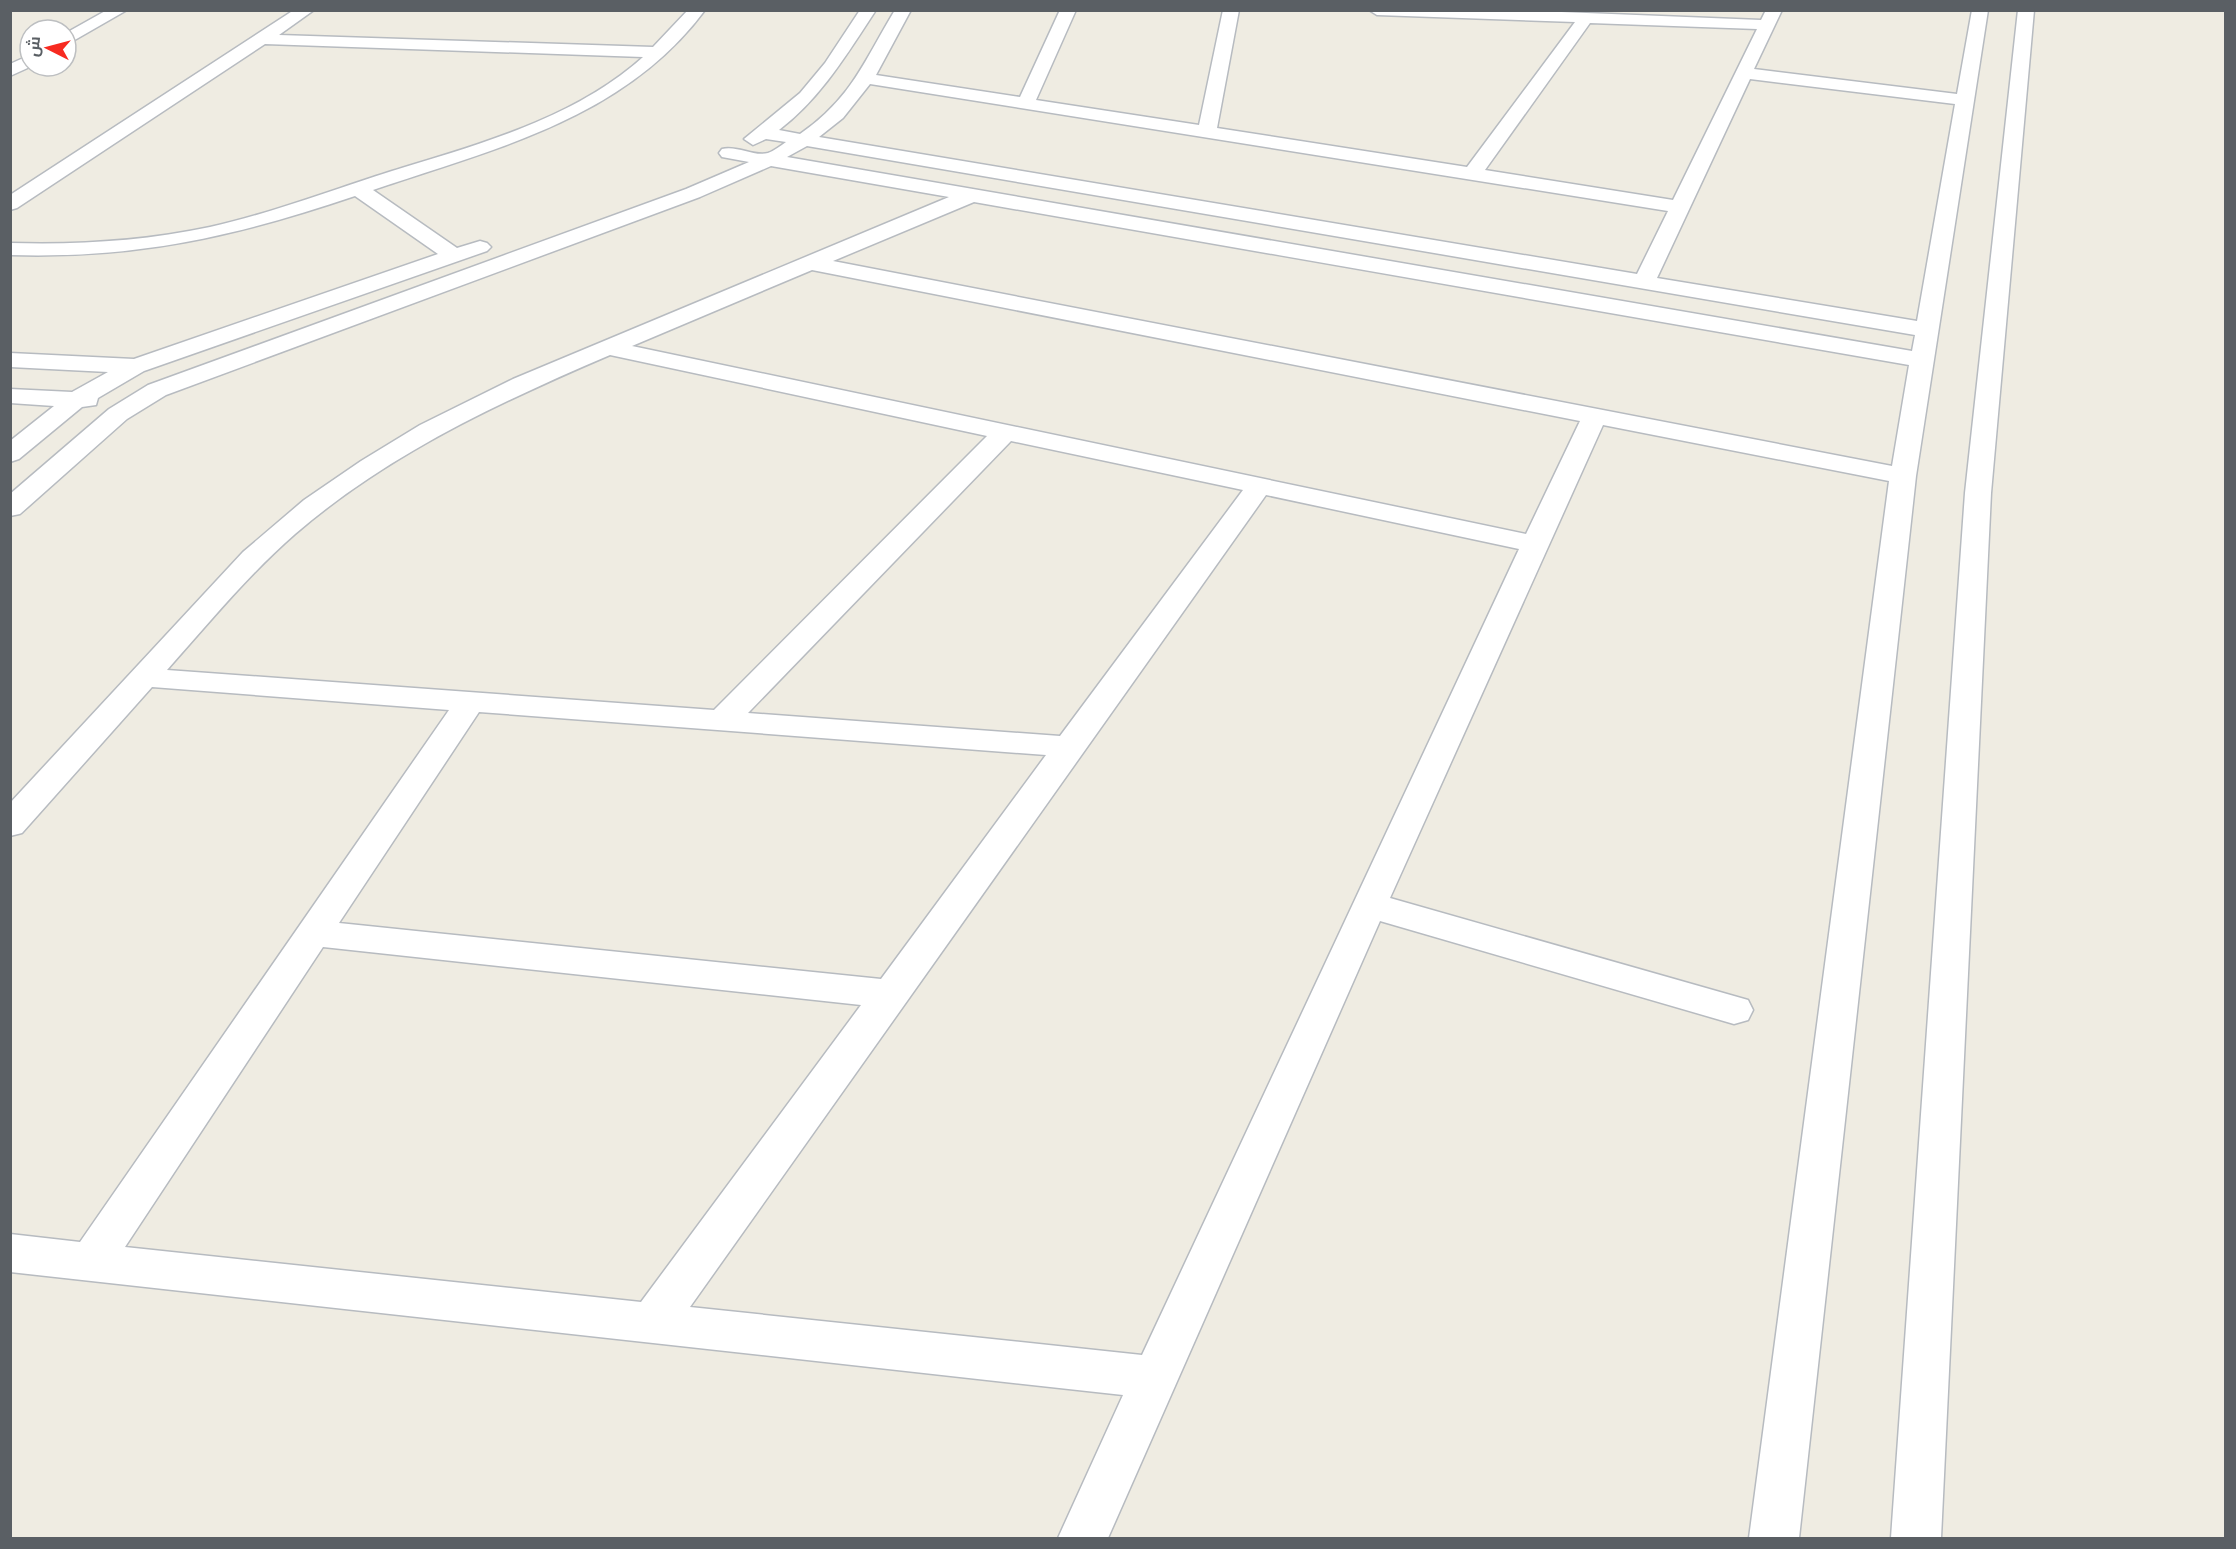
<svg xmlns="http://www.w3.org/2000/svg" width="2236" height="1549" font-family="Inter,Cairo,sans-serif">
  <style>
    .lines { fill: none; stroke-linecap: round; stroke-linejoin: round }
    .minor-casing { stroke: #b7bbc0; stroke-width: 3 }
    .minor { fill: #fff; fill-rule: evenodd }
  </style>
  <rect width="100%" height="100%" fill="#efece2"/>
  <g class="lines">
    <g class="minor-casing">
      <path id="minor" d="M107 10H127L66 45V33Z
        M294 10H314L279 35 653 47 688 10H705C624 119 494 149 373 190L457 248 480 241 487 243 491 247 487 251 144 371 98 398 96 405 82 407 19 459 10 462V441L54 406 10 403V389L72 392 108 372 10 367V353L134 359 438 254 355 196C237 236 137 259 10 255V243C78 245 144 241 210 227 272 213 332 190 392 171 479 144 574 119 643 57L265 44 17 208 10 210V195Z
        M860 10H876C847 54 821 98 779 130L800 134C852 98 864 61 895 10H911L876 75 1020 97 1060 10H1076L1036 100 1199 125 1223 10H1239L1217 128 1467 167 1575 22 1377 15 1369 10H1514L1761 20 1766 10H1782L1754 69 1957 94 1972 10H1988L1916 476 1799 1538H1749L1889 481 1603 425 1390 898 1734 996 1748 1000 1753 1010 1748 1020 1734 1024 1380 921 1108 1538H1058L1123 1395 10 1272V1234L80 1242 449 710 152 687 22 833 10 836V803L243 552 304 500 361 461 420 425 513 379 949 197 771 166 700 197 166 395 127 419 20 514 10 516V494L109 409 148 385 686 189 749 162 722 157 719 153 722 149C737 145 754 157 768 153 774 151 780 146 786 142L766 139 753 145 744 139 800 93 825 63ZM1590 23 1757 29 1673 200 1485 170ZM1750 79 1955 104 1917 321 1657 278ZM870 84 1668 211 1637 274 819 137 843 118ZM807 146 1915 335 1912 351 787 157ZM974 202 1909 365 1892 466 833 261ZM812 270 1580 421 1526 534 632 346ZM610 355 987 436 714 710 167 670C209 623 248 575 295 534 388 454 498 403 610 355ZM1011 441 1243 490 1060 736 748 713ZM1266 495 1519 549 1142 1355 690 1307ZM479 712 1046 755 881 979 339 923ZM323 947 861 1005 641 1302 125 1247Z
        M2018 10H2034L1991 493 1941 1538H1891L1965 493Z
        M30 55 32 66 10 76V64Z"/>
    </g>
    <use href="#minor" class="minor"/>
  </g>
  <rect width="2236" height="1549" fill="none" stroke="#5a5f64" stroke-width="24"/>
  <g transform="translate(48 48) rotate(276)"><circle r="28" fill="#ffffff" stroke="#bdbfc1" stroke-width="1.5"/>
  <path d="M0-4.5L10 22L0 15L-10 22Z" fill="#f72a20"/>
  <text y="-9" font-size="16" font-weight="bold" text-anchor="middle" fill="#5a5f64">ش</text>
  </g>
</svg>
